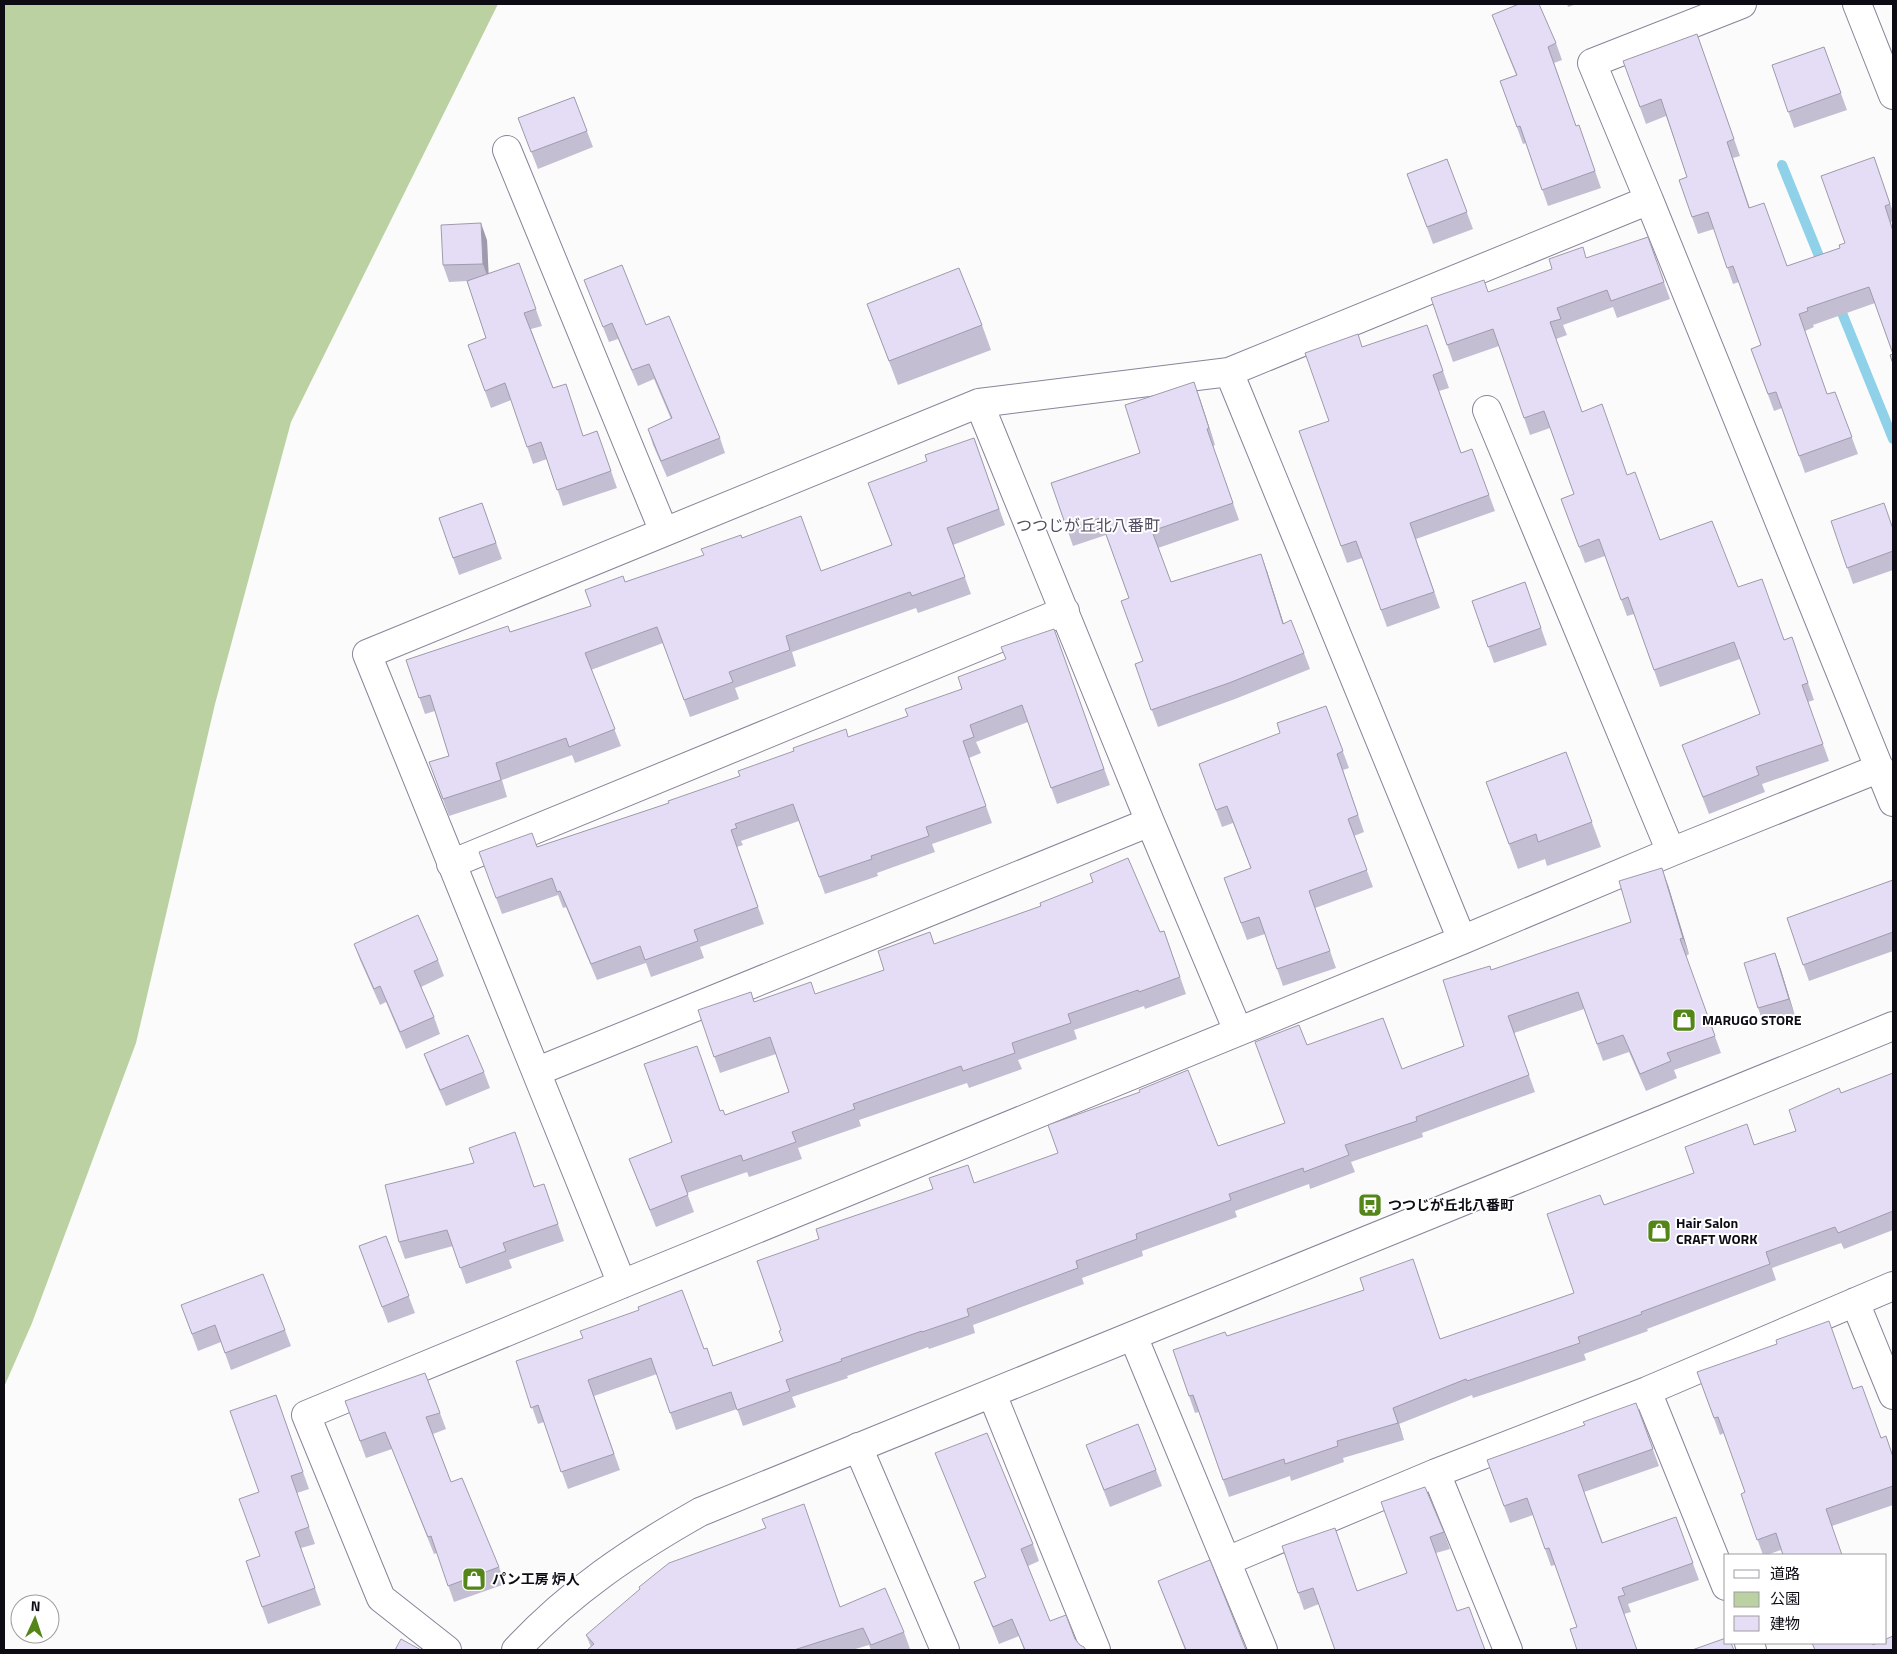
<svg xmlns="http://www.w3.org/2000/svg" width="1897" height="1654" font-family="'Titillium Web','Noto Sans JP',sans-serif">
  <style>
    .green { fill: #bbd1a2 }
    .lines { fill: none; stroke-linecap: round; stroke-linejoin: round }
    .stream { stroke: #8fd1e9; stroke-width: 10 }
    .street-casing { stroke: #898399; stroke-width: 30 }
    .secondary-casing { stroke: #898399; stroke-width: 30 }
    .street { stroke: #fff; stroke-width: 28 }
    .secondary { stroke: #fff; stroke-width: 28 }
    .wall { fill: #c4bed3 }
    .shaded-wall { fill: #a09bac }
    .building { fill: #e4ddf5; stroke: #a09bac }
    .labels { text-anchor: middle; stroke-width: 4; stroke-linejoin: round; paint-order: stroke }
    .poi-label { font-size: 14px; font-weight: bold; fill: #0d0b13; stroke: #fff; text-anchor: start }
    .quarter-label { font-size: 16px; fill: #524c60; stroke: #fff }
  </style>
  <rect width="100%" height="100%" fill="#fbfbfb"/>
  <path class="green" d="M4 4H498L291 422 215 704 136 1043 32 1323 4 1387Z"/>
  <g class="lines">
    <path class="stream" d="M1782 165 1823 266
      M1838 303 1893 439"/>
    <g class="street-casing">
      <path id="street" d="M507 150 664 532
        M1649 200 1592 63 1742 4
        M1229 372 1462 940
        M979 403 1150 822 1238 1031
        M1487 410 1671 852
        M451 864 1065 611
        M538 1071 1150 822
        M622 1284C538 1073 451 864 367 654L979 403 1229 372 1649 200 1893 802
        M1855 1302 1893 1395
        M1133 1336 1263 1650
        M1647 1391 1726 1586
        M858 1447 945 1650
        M1436 1473 1508 1650
        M1227 1561 1436 1473 1647 1391 1893 1286
        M1749 1643 1752 1650
        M447 1650 381 1598 306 1415 622 1284 1462 940 1671 852 1880 768"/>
    </g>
    <g class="secondary-casing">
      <path id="secondary" d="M1857 4 1893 95
        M992 1394 1096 1650
        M516 1650C570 1592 631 1551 700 1512L1893 1026"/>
    </g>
    <use href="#street" class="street"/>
    <use href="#secondary" class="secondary"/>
  </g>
  <path class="wall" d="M1567 4H1577L1568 7Z
    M1492 15 1556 43 1562 60 1554 63 1576 126 1579 125 1601 188 1548 206 1526 143 1523 144 1500 81 1516 75Z
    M1697 34 1740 156 1733 158 1750 208 1787 266 1840 248 1845 243 1874 157 1893 212V221L1891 222 1893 354 1875 303 1813 325 1814 327 1805 331 1827 394 1835 392 1858 454 1805 473 1782 408 1774 411 1751 349 1761 345 1739 282 1733 284 1714 229 1698 234 1679 180 1687 177 1666 116 1646 124 1623 61Z
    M1824 47 1847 110 1794 128 1772 65Z
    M574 97 593 147 538 169 518 118Z
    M1447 159 1473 229 1433 244 1407 174Z
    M1648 237 1670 299 1617 318 1613 307 1563 325 1567 335 1556 339 1582 412 1627 475 1660 540 1738 587 1784 640 1792 637 1814 700 1808 702 1829 761 1762 784 1765 792 1709 814 1682 745 1760 714 1740 659 1660 687 1634 614 1627 616 1605 556 1585 563 1561 499 1574 494 1550 428 1530 435 1499 346 1453 362 1431 298 1488 292Z
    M487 240 488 274 519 263 542 326 531 329 553 388 572 401 583 436 597 431 617 488 563 506 547 459 533 464 511 400 491 408 468 345 486 338 467 281 449 282 443 265Z
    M584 280 646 325 720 438 725 453 667 477 653 445 648 429 671 419 654 379 638 386 618 339 609 342Z
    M867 304 982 325 991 350 898 385Z
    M1427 325 1449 388 1439 391 1461 453 1472 449 1495 511 1416 539 1440 608 1387 627 1362 558 1347 563 1299 431 1329 421 1363 347Z
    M1200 399 1215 445 1213 446 1239 520 1158 548 1171 582 1267 571 1283 623 1304 653 1310 669 1235 699 1158 727 1135 664 1143 661 1129 598 1106 535 1073 546 1051 483 1140 453Z
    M974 438 1005 525 953 545 971 594 918 613 916 608 792 652 796 666 735 688 739 699 690 717 663 643 591 670 621 746 575 763 572 755 502 780 507 797 449 816 429 762 449 756 435 711 425 714 406 660 510 632 591 606 625 582 704 555 742 538 821 571 892 545 927 461Z
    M482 503 502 559 459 575 439 518Z
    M1831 521 1893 528V570L1853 584Z
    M1525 582 1547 645 1494 663 1472 601Z
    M1054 629 1110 785 1057 804 1028 722 976 742 981 753 969 758 992 823 932 844 935 852 877 873 878 876 825 894 799 821 741 841 743 845 737 847 764 924 700 947 704 958 651 977 646 963 597 980 566 907 563 908 558 895 502 914 479 852 537 847 669 803 740 776 908 716 962 689 1006 659Z
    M1326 706 1349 768 1343 770 1364 832 1354 836 1373 887 1315 908 1336 968 1283 986 1265 934 1247 940 1224 878 1251 869 1233 823 1222 827 1199 764 1280 733Z
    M1566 752 1601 847 1547 866 1545 859 1518 869 1486 782Z
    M1090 874 1160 932 1164 931 1186 994 1145 1009 1144 1006 1074 1030 1077 1039 1018 1060 1022 1069 969 1088 967 1083 859 1120 861 1126 798 1148 802 1159 749 1177 747 1172 687 1193 694 1212 656 1227 629 1159 672 1142 720 1111 725 1115 789 1092 776 1054 720 1073 698 1010 754 1002 816 994 884 970 934 944 1041 906 1093 882Z
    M1893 880V951L1809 981 1787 918Z
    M1668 885 1689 954 1686 956 1721 1053 1674 1070 1677 1078 1646 1091 1629 1052 1603 1061 1584 1009 1514 1033 1535 1092 1422 1133 1423 1137 1351 1162 1355 1172 1310 1189 1309 1184 1235 1211 1237 1217 1142 1251 1143 1256 1082 1278 1084 1284 973 1325 975 1333 929 1349 928 1347 847 1376 848 1378 792 1397 796 1407 743 1426 737 1409 676 1430 657 1374 594 1396 620 1470 568 1489 544 1422 538 1424 516 1361 704 1349 713 1366 783 1341 781 1330 974 1183 1218 1146 1285 1123 1307 1045 1402 1069 1464 1046 1491 970 1631 922Z
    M354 944 438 960 444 976 421 987 434 1017 440 1034 406 1049 386 1002 380 1005 360 960Z
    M1775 953 1781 970 1795 1016 1764 1025 1758 1008Z
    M424 1054 484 1072 490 1088 446 1106 430 1070Z
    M1893 1073V1230L1844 1249 1841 1243 1772 1268 1776 1280 1647 1329 1648 1331 1584 1354 1586 1360 1473 1398 1472 1395 1399 1424 1404 1440 1343 1458 1344 1462 1291 1481 1290 1476 1229 1497 1199 1412 1195 1413 1173 1350 1227 1336 1364 1290 1441 1339 1574 1293 1604 1205 1694 1173 1754 1145 1796 1131 1841 1093Z
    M544 1184 564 1241 509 1260 512 1268 466 1284 453 1246 405 1259 399 1242Z
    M386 1236 415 1313 388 1323 359 1246Z
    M181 1305 285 1330 291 1346 231 1370 221 1342 198 1351Z
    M1697 1372 1853 1389 1881 1438 1893 1456V1505L1832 1526 1781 1550 1767 1555H1763L1741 1494 1745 1492 1724 1433 1720 1435Z
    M425 1373 446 1429 433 1434 451 1482 499 1567 505 1584 454 1602 437 1553 434 1554 392 1449 366 1458 345 1401Z
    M276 1395 309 1489 297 1493 315 1544 301 1548 321 1605 268 1624 246 1561 260 1556 259 1492Z
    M1636 1403 1659 1466 1584 1492 1603 1543 1676 1517 1699 1580 1628 1604 1631 1612 1577 1627 1555 1565 1551 1566 1533 1515 1510 1523 1487 1460 1585 1425Z
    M1086 1445 1156 1470 1162 1486 1110 1507Z
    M935 1453 1033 1544 1039 1561 1028 1566 1050 1621 1075 1639 1080 1645 1086 1650H1024L1019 1636 999 1644 974 1582 986 1577 942 1470Z
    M1381 1502 1444 1532 1450 1549 1436 1553 1457 1611 1485 1650 1319 1604 1304 1610 1282 1546 1357 1591 1407 1573Z
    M1158 1581 1246 1650H1185Z
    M639 1587 840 1607 904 1632 910 1649 906 1650H871L869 1645 852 1650H587L591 1647 586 1635 640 1590Z"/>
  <path class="shaded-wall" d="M481 223 487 240 489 281 483 264Z
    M1194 382 1200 399 1215 445 1209 428Z
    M1261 554 1267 571 1289 640 1283 624Z
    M1662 868 1668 885 1689 954 1683 938Z
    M1775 953 1781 970 1795 1016 1789 999Z
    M1393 1408 1399 1424 1404 1440 1398 1423Z"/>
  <path class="building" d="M1519 4H1539L1556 43 1548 47 1576 126 1579 125 1595 171 1542 190 1520 126 1517 127 1500 81 1517 75 1492 15Z
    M1697 34 1734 139 1727 142 1749 208 1764 203 1787 266 1840 248 1839 245 1845 243 1821 176 1874 157 1890 204 1885 206 1893 231V364L1890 355 1893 354 1869 287 1807 308 1808 311 1799 314 1827 394 1835 392 1852 437 1799 456 1776 392 1768 394 1751 349 1761 345 1733 266 1727 268 1708 212 1692 217 1679 180 1687 177 1661 99 1640 107 1623 61Z
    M1824 47 1841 93 1788 112 1772 65Z
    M574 97 587 131 531 152 518 118Z
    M1447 159 1467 212 1427 227 1407 174Z
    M481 223 483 264 443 265 441 225Z
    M1648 237 1664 282 1611 301 1607 290 1557 308 1561 319 1550 322 1582 412 1602 404 1627 475 1635 472 1660 540 1712 521 1738 587 1762 579 1784 640 1792 637 1808 683 1802 685 1823 744 1756 767 1759 775 1703 797 1682 745 1760 714 1734 642 1654 670 1628 597 1621 600 1599 539 1579 547 1561 499 1574 494 1544 411 1524 418 1493 329 1447 345 1431 298 1484 280 1488 292 1552 269 1549 259 1583 247 1586 258Z
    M519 263 536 309 524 313 553 388 566 384 583 436 597 431 611 471 557 490 541 442 527 447 505 383 485 391 468 345 486 338 467 281Z
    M622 265 646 325 669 316 720 438 661 461 648 429 672 418 649 364 632 370 612 323 603 327 584 280Z
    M959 268 982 325 889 361 867 304Z
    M1427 325 1443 371 1433 375 1461 453 1472 449 1489 495 1410 523 1434 592 1381 610 1356 541 1341 546 1299 431 1329 421 1305 353 1358 334 1362 347Z
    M1194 382 1209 428 1207 429 1233 503 1152 531 1171 582 1261 554 1283 624 1291 620 1304 653 1229 683 1151 710 1135 664 1143 661 1121 601 1129 598 1100 518 1067 529 1051 483 1140 453 1125 405Z
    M974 438 999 509 947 528 965 577 912 596 910 592 786 636 790 650 729 672 733 682 684 700 657 627 585 653 615 729 569 747 566 738 496 763 501 780 443 799 429 762 449 756 430 695 419 698 406 660 508 626 510 632 591 606 585 590 623 576 625 582 704 555 701 549 741 535 742 538 801 516 821 571 892 545 868 483 927 461 925 455Z
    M482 503 496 543 453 558 439 518Z
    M1884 503 1893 529V551L1847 568 1831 521Z
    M1525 582 1541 628 1488 647 1472 601Z
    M1054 629 1104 769 1051 788 1022 705 970 725 974 737 963 741 986 806 926 827 929 836 871 856 872 859 819 877 793 804 735 824 737 828 731 830 758 907 694 930 698 941 645 960 640 946 591 964 560 891 557 892 552 878 496 898 479 852 532 833 537 847 669 803 668 801 740 776 738 771 794 751 793 748 846 729 848 737 908 716 905 709 962 689 958 677 1006 659 1001 647Z
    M1326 706 1343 751 1337 754 1358 815 1348 819 1367 870 1309 891 1330 951 1277 969 1259 917 1241 923 1224 878 1251 868 1227 806 1216 810 1199 764 1280 733 1277 723Z
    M1566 752 1592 822 1538 842 1536 834 1509 844 1486 782Z
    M1128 858 1160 932 1164 931 1180 977 1139 992 1138 990 1068 1014 1071 1023 1012 1043 1015 1053 963 1071 961 1066 853 1104 855 1109 792 1132 796 1142 743 1161 741 1155 681 1176 688 1195 650 1210 629 1159 672 1142 644 1064 697 1046 720 1111 723 1110 725 1115 789 1092 770 1037 714 1057 698 1010 751 992 754 1002 811 982 815 994 884 970 878 951 930 932 934 944 1041 906 1040 903 1093 882 1090 874Z
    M1662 868 1683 938 1680 939 1715 1036 1667 1053 1671 1061 1640 1074 1623 1035 1597 1044 1578 992 1508 1016 1529 1075 1416 1117 1417 1121 1345 1145 1349 1155 1304 1172 1303 1168 1229 1194 1231 1200 1136 1234 1137 1239 1076 1261 1078 1268 967 1309 969 1316 922 1332V1331L841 1359 842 1361 786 1380 790 1391 737 1410 731 1392 670 1413 651 1358 588 1380 614 1454 561 1472 538 1405 531 1408 516 1361 583 1338 580 1331 639 1310 638 1307 682 1290 704 1349 707 1348 713 1366 783 1341 779 1331 781 1330 757 1261 819 1239 816 1229 933 1189 929 1178 968 1165 974 1183 1058 1153 1048 1125 1140 1092 1139 1090 1188 1070 1218 1146 1285 1123 1255 1042 1299 1025 1307 1045 1383 1018 1402 1069 1464 1046 1443 980 1490 966 1491 970 1631 922 1619 881Z
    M1893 880V932L1803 965 1787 918Z
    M418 915 438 960 414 971 434 1017 400 1032 380 986 374 989 354 944Z
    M1775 953 1789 999 1758 1008 1744 963Z
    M468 1035 484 1072 440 1090 424 1054Z
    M1893 1073V1211L1838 1233 1835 1227 1766 1252 1770 1264 1641 1312 1642 1314 1578 1337 1580 1343 1467 1381 1466 1379 1393 1408 1398 1423 1337 1441 1338 1446 1285 1464 1284 1459 1223 1480 1193 1395 1189 1396 1173 1350 1225 1332 1227 1336 1364 1290 1360 1278 1413 1259 1440 1339 1574 1293 1547 1214 1600 1195 1604 1205 1694 1173 1685 1147 1747 1124 1754 1145 1796 1131 1789 1110 1839 1088 1841 1093Z
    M515 1132 534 1187 544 1184 558 1224 503 1243 506 1251 460 1268 447 1230 399 1242 385 1185 474 1163 469 1148Z
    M386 1236 409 1296 382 1307 359 1246Z
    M263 1274 285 1330 225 1353 215 1325 192 1334 181 1305Z
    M1829 1321 1853 1389 1862 1386 1881 1438 1886 1436 1893 1457V1486L1826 1509 1842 1555H1783L1776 1533 1757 1540 1741 1494 1745 1492 1718 1417 1714 1418 1697 1372 1777 1344 1776 1340Z
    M425 1373 440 1413 426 1417 451 1482 462 1478 499 1567 448 1586 431 1536 428 1537 385 1432 360 1441 345 1401Z
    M276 1395 303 1472 291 1476 309 1527 295 1532 315 1588 262 1607 246 1561 260 1556 239 1499 259 1492 230 1411Z
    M1636 1403 1653 1449 1578 1475 1602 1543 1676 1517 1693 1563 1622 1588 1625 1595 1618 1597 1637 1650H1577L1570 1629 1577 1627 1549 1548 1545 1549 1527 1498 1504 1506 1487 1460 1585 1425 1583 1422Z
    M1138 1424 1156 1470 1104 1490 1086 1445Z
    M987 1433 1033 1544 1021 1549 1050 1621 1066 1615 1075 1639 1080 1645 1084 1647 1086 1650H1025L1012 1619 993 1627 974 1582 986 1577 935 1453Z
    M1425 1487 1444 1532 1430 1537 1457 1611 1469 1607 1485 1650H1335L1313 1588 1298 1593 1282 1546 1335 1528 1357 1591 1407 1573 1381 1502Z
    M804 1504 840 1607 885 1588 904 1632 871 1645 863 1628 794 1650H587L594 1644 586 1635 640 1589 639 1587 669 1563 766 1528 762 1519Z
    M1210 1560 1246 1650H1186L1158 1581Z
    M1893 1636V1650H1815L1812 1643H1872L1873 1645 1877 1643H1886V1639Z
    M1726 1638V1643H1731L1734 1650H1692Z
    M401 1639 421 1650H395Z"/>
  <defs>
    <g id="shop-square" transform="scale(1.25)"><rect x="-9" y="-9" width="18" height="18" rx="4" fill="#548518" stroke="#fff"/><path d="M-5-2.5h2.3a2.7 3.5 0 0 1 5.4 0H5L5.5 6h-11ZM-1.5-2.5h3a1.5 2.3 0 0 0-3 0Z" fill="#fff"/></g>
    <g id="bus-square" transform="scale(1.25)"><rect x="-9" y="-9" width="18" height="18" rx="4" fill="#548518" stroke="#fff"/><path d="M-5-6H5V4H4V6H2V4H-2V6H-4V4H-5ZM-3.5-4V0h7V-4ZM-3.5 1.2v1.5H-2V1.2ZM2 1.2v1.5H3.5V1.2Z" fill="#fff"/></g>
  </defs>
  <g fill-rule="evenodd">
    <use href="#shop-square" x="1684" y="1020"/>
    <use href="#bus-square" x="1370" y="1205"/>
    <use href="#shop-square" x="1659" y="1231"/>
    <use href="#shop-square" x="474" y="1579"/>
  </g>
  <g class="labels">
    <g class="poi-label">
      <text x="1702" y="1025">MARUGO STORE</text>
      <text x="1388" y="1210">つつじが丘北八番町</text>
      <text x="1676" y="1228">Hair Salon<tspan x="1676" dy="16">CRAFT WORK</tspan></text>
      <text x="492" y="1584">パン工房 炉人</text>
    </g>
    <g class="quarter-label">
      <text x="1088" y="531">つつじが丘北八番町</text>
    </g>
  </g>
  <rect width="1897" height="1654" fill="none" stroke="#0d0b13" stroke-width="10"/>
  <rect x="1724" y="1554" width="162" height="90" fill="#ffffff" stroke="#9e9da1"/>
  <rect x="1734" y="1570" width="25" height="8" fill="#ffffff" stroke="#9e9da1"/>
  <text x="1770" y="1579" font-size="15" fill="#0d0b13">道路</text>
  <rect x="1734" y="1592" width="25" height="15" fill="#bbd1a2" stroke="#9e9da1"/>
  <text x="1770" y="1604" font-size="15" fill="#0d0b13">公園</text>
  <rect x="1734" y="1616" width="25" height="15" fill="#e4ddf5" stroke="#9e9da1"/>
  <text x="1770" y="1629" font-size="15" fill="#0d0b13">建物</text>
  <g transform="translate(35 1619) rotate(3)"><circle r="24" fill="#ffffff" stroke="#9e9da1"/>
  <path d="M0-4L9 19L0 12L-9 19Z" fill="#548518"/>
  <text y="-8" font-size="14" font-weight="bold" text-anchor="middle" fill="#0d0b13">N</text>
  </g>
</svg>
